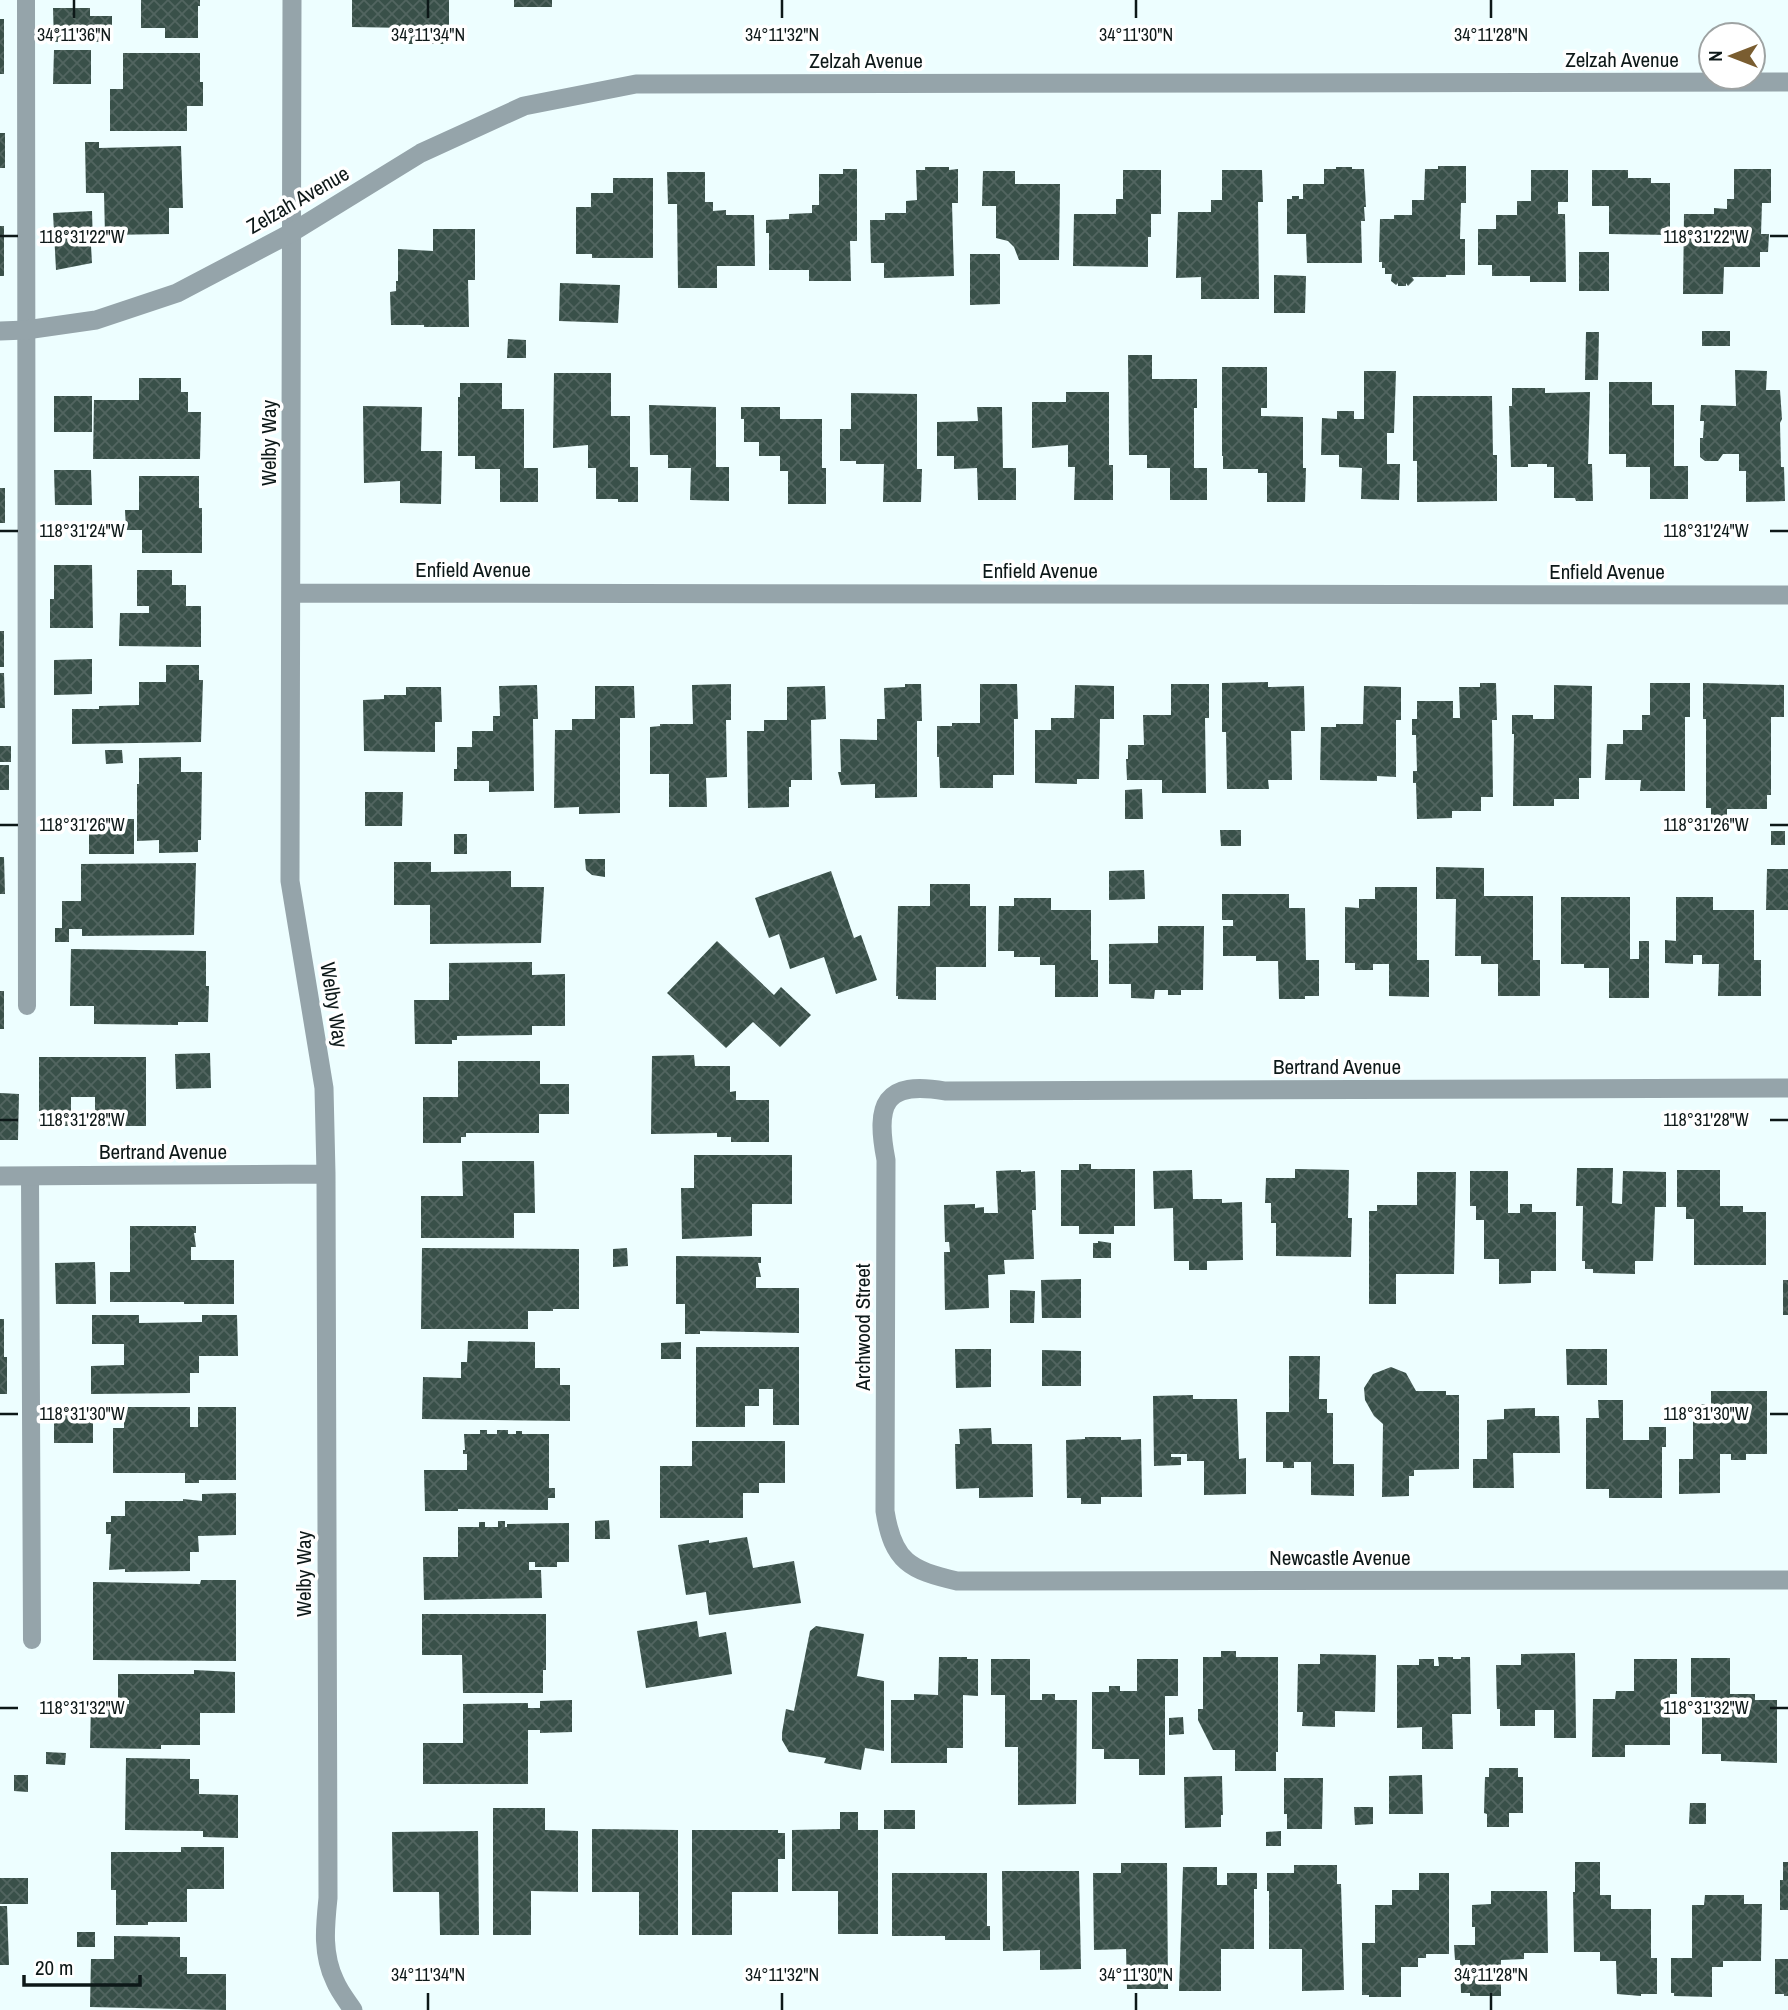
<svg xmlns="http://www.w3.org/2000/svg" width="1788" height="2010" viewBox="0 0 1788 2010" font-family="'Archivo Narrow',sans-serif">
	<defs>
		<pattern id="building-cross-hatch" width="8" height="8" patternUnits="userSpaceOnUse" patternTransform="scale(1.75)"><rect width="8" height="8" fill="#395049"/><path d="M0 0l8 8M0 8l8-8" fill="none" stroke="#526560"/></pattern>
	</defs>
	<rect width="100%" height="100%" fill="#edfeff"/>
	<path fill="url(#building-cross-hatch)" d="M141 0H200V6H198V38H165V28H141Z
		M352 0H449V44H408L409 28 352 27Z
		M514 0H552V7H514Z
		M53 8H90V16H112V42H54Z
		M0 19H4V74H0Z
		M54 50H91V84H53Z
		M123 53H200V82H203V106H187V131H110V89H123Z
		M0 133H5V168H0Z
		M85 142H99V148L181 146 183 208H169V234L105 235 104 193H86Z
		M1438 166H1466V203H1461L1460 239H1465V275H1446V277H1412L1414 280 1408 286 1406 283V286H1398V283L1396 285 1391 281 1392 274H1385V268H1382V262H1379L1380 219H1394V215H1412V200H1424L1425 169H1438Z
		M925 167H949V170L958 169V203H952L954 276 884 278V263H871L870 220H885V213H906V201L917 200 916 170H925Z
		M1336 167H1352V169H1364L1366 207H1364L1365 221H1361L1362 263H1307L1306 234H1287V199H1292V196H1299V199H1303V184H1324V169H1336Z
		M843 169H857V241H850L851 281H809V270H769V233H766V220L789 219V214L812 213V205H819V174H843Z
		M1734 169H1771V203H1762L1761 234H1769L1768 252H1760V267H1724L1723 294H1683L1684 214H1714V208L1727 209V199H1734Z
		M1123 170H1161V214H1151V237H1148V267L1073 266 1074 214H1116V199H1123Z
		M1222 170H1262L1263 202H1258L1259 299H1201V277L1176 278 1178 212H1211V200H1222Z
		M1531 170H1568V202H1558V214H1565L1566 282H1530V276H1492V265H1478V229H1496V215H1517V201H1531Z
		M1592 170H1628V178H1651V183H1670V235L1609 234V206H1592Z
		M983 171H1015V184H1060L1059 260H1019L1014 247 1008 241 996 238V206H982Z
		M667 172H705V202H713V211L726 210V215H754L755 266H717V288H678L677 204H668Z
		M613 178H653V258H592V254H576V207H591V193H613Z
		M92 211 93 246H91L92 263 56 270 53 213Z
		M0 226H4V276H0Z
		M433 229H475V280H468L469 327H424V325H391L390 292 396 291V281H398V249L433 251Z
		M1579 252H1609V291H1579Z
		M970 254H1000V304L970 305Z
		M1274 275 1306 276 1305 313H1274Z
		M560 283 620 285 618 323 559 321Z
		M1702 331H1730V346H1702Z
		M1586 332H1599L1598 380H1585Z
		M508 339 526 340V358H507Z
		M1128 355H1152V379H1197V408H1194V468H1207V500H1170V468H1147V455H1129Z
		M1222 367H1267V408H1261V416L1303 417V468H1306L1305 502H1267V473H1258V469H1223V456H1222Z
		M1735 370 1767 371 1766 390H1780L1782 419 1780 423 1781 467H1784L1785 501 1746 502V471H1739V454H1723L1718 461H1705L1700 457V438H1703L1704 421H1700L1701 405 1736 406Z
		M1364 371H1396L1394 433H1387V464H1400L1399 500 1361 499 1362 468 1339 467V455H1321L1322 418 1337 419V411H1354V419H1364Z
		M554 373H611V416H630V467H638V502H618V499H596V468H588V445L553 448Z
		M139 378H181V392H188V412H201L200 459H93L94 400H139Z
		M1609 382H1652V405H1674V466H1688V499H1650V467H1626V454H1609Z
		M460 383H502V409H524V468H538V502H500V469H475V456H458V397H460Z
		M1512 388H1545V393L1590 392 1588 464H1592L1593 501H1576L1575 498H1554V467H1547V464H1528V467H1511L1509 406H1512Z
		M1066 392H1109V465H1113V500H1074L1075 467H1068V445L1032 448V402H1066Z
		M851 393 917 394V469H922L921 502H883L884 464H856V461H840V429H851Z
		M54 396H92V432H54Z
		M1413 396H1492L1493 455H1497V501L1417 502V461H1413Z
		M649 405 716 407V467H729V501L690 500 691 468H668V455H650Z
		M363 406 422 407 421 451H442L441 504 400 503V481L364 483Z
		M741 407H780V419H822V468H826V504H788V471H780V456H759V442H744V419H741Z
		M977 407H1002L1003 468H1016V500H978L977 468 954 469V456H937V422L978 421Z
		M54 470H91L92 505H55Z
		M139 476H199V508H202V553H142V530H126L125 510H139Z
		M0 488H5V523H0Z
		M54 565H92L93 628H50V599H54Z
		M137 570H172V585H186V606H201V647L119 646 120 613H149V606H137Z
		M0 631H4V667H0Z
		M92 659V694L54 695V660Z
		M166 665H199V680H203L201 742 72 744V709H99V706L139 705V682H166Z
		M0 673H4L5 708H0Z
		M1268 682V687L1304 686 1305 731H1291L1292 780H1268L1269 789H1227L1226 732H1222V683Z
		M1480 683H1496L1497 720H1492L1493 797H1481V811H1452V818L1417 819 1416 783H1413V771H1417L1416 735H1412V719H1417V701H1453V718H1460L1459 687H1480Z
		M1650 683H1690V717H1685V791H1640L1641 780H1605L1607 744H1623V730H1642V715H1650Z
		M1703 683 1784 685V717H1771V795H1767V809H1727V831L1711 832V808H1706V719H1703Z
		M731 684V720H726L727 777 706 778 707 807H669V774H650V727L660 726V724H693L692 685Z
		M905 684H921L922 721H917V797L875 798V784L841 785 838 772H841L840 739 877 740V719H885L884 688 905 687Z
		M980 684H1017L1018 719H1014V775H993V788H940L939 757H937V726H952V723H980Z
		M1171 684H1209V718H1205L1206 793H1162V780H1127L1126 759H1128V745H1144L1143 715H1171Z
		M537 685 538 719H533L534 791 489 792V781H454V769H457V747H472V731H493V716H500L499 686Z
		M1075 685 1114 686V719H1100L1099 779H1077V784L1035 783V730H1051V718H1074Z
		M1554 685 1592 686 1591 778H1579V799H1554V806H1513L1514 734H1512V715H1533V719H1554Z
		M595 686H634L635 718H620V813L579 814V807L554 808 555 730H572V719H595Z
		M825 686 826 719 811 720 812 780H791V787H789V807L748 808 747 731H764V720H787V687Z
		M1364 686 1401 687V720H1396V777L1377 776V781L1320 780 1321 727H1336V724H1363Z
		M406 687H441L442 722H435V752L364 751 363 700 384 699V695H406Z
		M0 746H11V762H0Z
		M105 750H122L123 763 106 764Z
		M181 757V772H202L201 840H198V852L159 853V840L137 841V784H139V758Z
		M0 765H9V790H0Z
		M1142 789 1143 819H1125V790Z
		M365 792H403L402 826H365Z
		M89 819H134V854H89Z
		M1220 830H1241V846H1221Z
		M1771 831H1785V845H1771Z
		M454 834H467V854H454Z
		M0 857H4L5 894H0Z
		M585 859H605V877L592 875 586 870Z
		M394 862H431V872L511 871V887H544L541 943 430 944V905H394Z
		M196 863 194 935 82 936V929H69V942H55V928H62V901H81V864Z
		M1436 867 1484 868V896H1533V960H1540V996H1498V964H1481V956H1455L1456 899H1436Z
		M1767 869H1788V910H1766Z
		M1144 870 1145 899 1109 900V871Z
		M831 871 854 938 861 935 877 980 836 994 824 957 790 969 779 934 769 938 755 898Z
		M930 884H970V906H986V967H936V1000L898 999V996H896L898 906H930Z
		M1375 887H1417V960H1429V997L1389 996V964H1373V970H1355V963H1345V907L1359 908V899H1375Z
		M1222 894H1289V908H1305L1306 960H1319V996H1305V999H1279L1278 961H1256V956H1223V926H1233V920H1222Z
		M1561 897H1630V959H1639V941H1649V998H1609V968H1584V964H1561Z
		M1676 897H1713V910H1754V960H1761V996H1718L1719 964H1702V955H1693V964L1665 963V940L1676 941Z
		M1014 898H1051V910H1091V960H1098V997H1055V965H1040V957H1014V951H998L999 906H1014Z
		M1158 926H1204L1203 990H1181V995H1168V990H1155L1154 999 1131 998V984H1109V944L1158 943Z
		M717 941 774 995 781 987 811 1015 780 1047 753 1022 726 1048 667 993Z
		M71 949 206 951V986H209L208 1022H178V1025L94 1024V1006H70Z
		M532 962V975L565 974V1026H532V1035L457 1036V1040H452V1044H415L414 1000H449V963Z
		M0 991H4V1029H0Z
		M210 1053 211 1088 176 1089 175 1054Z
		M694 1055 695 1066H730V1092L736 1091V1100H769V1142H731V1137H717V1133L651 1134 652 1056Z
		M39 1057H146V1126H95V1097H71V1126H39Z
		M458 1061H540V1084H569V1114H539V1133H466V1137H461V1143H423V1097H458Z
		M0 1093 19 1094 18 1140H0Z
		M694 1155H792V1204H752V1236L682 1239 681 1188H694Z
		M462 1161H534L535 1213H514V1238H421V1196H463Z
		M1079 1164H1091V1169H1135V1226H1114V1234H1079V1226H1061V1170H1079Z
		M1577 1168H1613L1612 1203 1622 1204 1623 1171 1666 1172V1207H1655L1653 1261H1635V1274L1593 1273V1269H1585V1261H1582L1583 1206H1576Z
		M1295 1169 1349 1170 1348 1218H1352L1351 1257 1276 1256V1223H1271V1203H1265L1266 1178H1295Z
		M1021 1170V1172L1035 1171 1036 1210H1032L1034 1259 1004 1260 1005 1274 988 1275 989 1308 945 1310 944 1252H950L949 1242H945L944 1205 975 1204V1208L984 1207V1213H998L996 1171Z
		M1192 1170 1193 1199H1222V1203L1242 1202 1243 1260 1207 1261V1270H1189V1261H1174L1173 1208 1154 1209 1153 1171Z
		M1677 1170H1720V1206H1743V1212H1766V1265H1694V1219H1686V1207H1677Z
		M1470 1171H1508V1213H1520V1204H1532V1212H1556V1271H1531V1283L1499 1284V1259H1484V1220H1476V1206H1470Z
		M1417 1172H1456L1454 1274H1396V1304H1369V1211H1377V1205H1417Z
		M130 1226H196V1233H194L196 1247H191V1260H234V1304H184V1302H110V1272H130Z
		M1098 1241 1111 1243V1258H1093V1243H1098Z
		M422 1248 579 1249V1309H553V1311H528V1329H421Z
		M627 1248 628 1266 613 1267V1249Z
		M676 1256 761 1257V1263H758L761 1277H756V1288H799V1333L700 1331V1334H685V1304H676Z
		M95 1262 96 1304H56L55 1263Z
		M1081 1279V1318H1042L1041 1280Z
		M1783 1280H1788V1315H1783Z
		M1010 1290 1035 1291 1034 1323H1010Z
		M92 1315H139V1323L202 1322V1315H237L238 1356H199V1373H190V1393L91 1394V1366L124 1365V1344H92Z
		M0 1319H4V1357H7V1394H0Z
		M468 1341 535 1342V1368H560V1385H570V1421L422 1419 423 1377 461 1378V1362H467Z
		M681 1342V1359H661V1343Z
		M696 1347H799V1425H773V1389H759V1406H745V1427H696Z
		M955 1349H991V1387L956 1388Z
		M1566 1349H1607V1385H1567Z
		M1042 1350 1081 1351V1386H1042Z
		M1289 1356H1320L1319 1399H1327V1413H1333V1464H1354V1496L1311 1495V1462H1294V1468H1283V1462H1266V1412H1289Z
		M1391 1367 1406 1373 1416 1391H1446V1395H1459V1469L1414 1470V1476H1409V1496L1382 1497 1383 1424 1374 1416 1365 1400 1364 1388 1373 1374Z
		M1711 1391H1767V1454H1746V1460H1731V1454H1720V1493L1679 1494V1459H1693V1405L1711 1404Z
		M1193 1395V1399H1237L1239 1459 1246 1458V1494L1204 1495V1461H1187V1454H1171V1457H1181V1465L1154 1466 1153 1396Z
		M1598 1400H1623V1440H1649V1427H1666V1447H1662V1498H1609V1489H1586V1418H1599Z
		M54 1407H93V1443H54Z
		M124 1407H190V1427H198V1407H236V1480H199V1483H185V1473H113V1428H124Z
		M1535 1408V1416H1559L1560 1453H1513L1514 1488H1473V1459H1487V1420L1504 1419V1409Z
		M991 1428 992 1444H1032L1033 1497 979 1498V1488L956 1489 955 1444H960L959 1429Z
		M480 1430H487V1434H497V1430H508V1434H516V1431H522V1434H549V1488H555V1498H548V1510L458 1509V1511H425L424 1470H467V1454H463V1450H465L464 1434H480Z
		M1085 1437H1121V1440L1141 1439 1142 1497H1101V1504H1081V1498H1067L1066 1440 1085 1439Z
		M692 1441H785V1483H759V1493H743V1518H660V1466H692Z
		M236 1493V1535L198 1536 199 1552H190V1571L125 1572V1569L109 1570 111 1534H106V1522H111V1516H125V1501H183V1499L202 1501V1494Z
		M609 1520 610 1539H595V1521Z
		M498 1521H505V1527H507V1524L569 1523V1562H557V1567H535V1562H529V1570H541L542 1598 424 1600 423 1557H458V1527H479V1522H485V1527H498Z
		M747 1537 753 1568 794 1561 801 1603 709 1615 706 1592 686 1595 678 1545 709 1540V1543Z
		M201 1580H236V1661L93 1660V1582L200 1584Z
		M422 1614H546V1670H543V1693H463L462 1655H422Z
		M697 1621 699 1637 726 1632 732 1674 646 1688 637 1631Z
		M816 1626 864 1634 857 1676 884 1681V1751L865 1748 861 1770 824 1763 826 1758 789 1752 782 1740V1733L786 1709 794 1711 810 1631Z
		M1221 1651H1236V1657H1278V1752H1276V1771H1235V1750H1213L1198 1720V1709H1203V1657H1221Z
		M1575 1653 1576 1738H1554V1710H1535V1726H1500V1709H1497L1496 1665H1521V1654Z
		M1320 1654 1376 1655 1375 1712 1335 1711V1727L1302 1726 1303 1712H1297L1298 1664H1320Z
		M939 1657H967V1659H978V1696L963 1695V1748H947V1763H891V1700H914V1694L938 1695Z
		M1438 1657H1453V1659H1461V1657H1470L1471 1714H1452L1453 1749H1422V1727L1397 1728V1665H1419V1659H1434V1666H1439Z
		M1691 1658H1730V1694H1755V1700H1777V1763L1721 1761V1754H1702V1713H1705V1697H1691Z
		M991 1659H1030V1700H1042V1694H1055V1700H1077L1076 1804 1018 1805V1747H1005V1695H991Z
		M1137 1659H1178V1696H1165V1775H1139V1759H1104V1749H1092V1692H1109V1686H1120V1691H1137Z
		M1634 1659H1677V1694H1670V1745H1625V1757H1592L1593 1699H1615L1616 1691H1634Z
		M194 1670 235 1672V1713H200V1745H161V1749L90 1748 91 1704H129V1700H118V1674H194Z
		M572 1700V1732L540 1733V1730H528V1784H423V1743H463V1704L528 1703V1708H540V1701Z
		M1183 1717 1184 1734 1169 1735V1718Z
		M46 1752 66 1753 65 1765 46 1764Z
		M126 1758 190 1759V1779H199V1794L238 1795V1838L203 1837V1831L125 1830Z
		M1489 1768H1518V1777H1523V1813H1509V1827H1487V1814L1484 1813 1485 1777H1489Z
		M14 1775H28V1792L14 1791Z
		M1422 1775 1423 1814H1389V1776Z
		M1222 1776 1223 1815H1221V1827L1185 1828 1184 1777Z
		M1284 1778H1323L1322 1829H1287V1814H1284Z
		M1690 1803H1706V1824H1689Z
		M1354 1807H1373V1824L1355 1825Z
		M493 1808H545V1830L578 1831V1892L531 1891V1935H493Z
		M884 1810H915V1829H884Z
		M840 1812H858V1830H878V1934H838V1891H792V1830L840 1829Z
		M592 1829 678 1830V1935H639V1892H592Z
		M692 1830H778V1833H785V1859H778V1892H732V1935H692Z
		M478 1831 479 1935H440L439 1892H393L392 1832Z
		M1281 1831V1846H1266V1832Z
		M181 1847H224V1889H187V1922H148V1925H116V1890H111V1852H181Z
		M1575 1862H1600V1895H1611V1909H1651V1958H1657V1994H1641V1996L1617 1994 1616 1961H1600V1952H1574L1573 1892H1575Z
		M1783 1862H1788V1910H1780V1880H1783Z
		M1121 1863H1167L1168 1989H1127L1126 1949 1094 1950 1093 1873H1121Z
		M1294 1865H1337V1884H1341L1344 1990 1302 1991V1949H1269V1891H1267V1873H1294Z
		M1183 1867H1217V1885H1227V1873H1257V1889H1254V1949H1221V1991H1179Z
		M1002 1871H1079L1081 1969 1040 1970V1950L1003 1951Z
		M892 1873H987V1926H990V1940H945V1936H892Z
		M1419 1873H1449V1954H1426V1958H1418V1967H1401V1997H1369V1995H1362V1943H1375V1905H1392V1890H1419Z
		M0 1878H28V1904H0Z
		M1491 1891H1547L1548 1953H1524V1959L1501 1960V1996H1470V1993H1461L1460 1960H1455L1454 1945H1475V1927H1472V1905L1491 1904Z
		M1705 1895H1744V1904H1762L1761 1961H1723V1967H1712V1997L1674 1996V1993H1671V1958H1692V1905H1704Z
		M0 1906H7L9 1965H0Z
		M77 1932H95V1947H77Z
		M114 1936 180 1937V1957H187V1974H226V2010L90 2007 91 1959H114Z
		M1775 1959H1788V1996H1784V1994H1775Z"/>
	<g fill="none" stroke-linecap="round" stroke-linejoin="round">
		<path stroke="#95a4aa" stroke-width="18" d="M26 0 27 1006
			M30 1176 32 1640"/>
		<path stroke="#95a4aa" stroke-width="19" d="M292 0 290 881 324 1088 326 1174 328 1898C325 1927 322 1954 335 1981 339 1991 347 2001 353 2010
			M291 593 1788 595
			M1788 1088 945 1091C884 1080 875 1104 886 1160L885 1511C893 1562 910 1570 957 1581L1788 1580
			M0 1176 326 1174"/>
		<path stroke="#95a4aa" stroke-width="19" d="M0 331 26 330 96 320 177 293 291 233 421 153 524 106 636 84 1788 82"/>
	</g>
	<path fill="none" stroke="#0d1818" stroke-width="2.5" d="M74 0V18M428 0V18M782 0V18M1136 0V18M1491 0V18M0 236H18M1770 236H1788M0 531H18M1770 531H1788M0 825H18M1770 825H1788M0 1120H18M1770 1120H1788M0 1414H18M1770 1414H1788M0 1708H18M1770 1708H1788M428 1993V2010M782 1993V2010M1136 1993V2010M1491 1993V2010"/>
	<g text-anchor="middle" stroke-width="7" stroke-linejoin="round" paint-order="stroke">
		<g font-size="21" fill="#0d1818" stroke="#fff">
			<text x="1622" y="67">Zelzah Avenue</text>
			<text x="866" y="68">Zelzah Avenue</text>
			<text transform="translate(298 200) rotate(-30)" y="7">Zelzah Avenue</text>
			<text transform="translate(269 443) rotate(-90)" y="7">Welby Way</text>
			<text x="473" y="577">Enfield Avenue</text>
			<text x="1040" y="578">Enfield Avenue</text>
			<text x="1607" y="579">Enfield Avenue</text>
			<text transform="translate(334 1005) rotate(81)" y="7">Welby Way</text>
			<text x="1337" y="1074">Bertrand Avenue</text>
			<text x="163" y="1159">Bertrand Avenue</text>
			<text transform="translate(863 1327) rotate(-90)" y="7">Archwood Street</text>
			<text x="1340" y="1565">Newcastle Avenue</text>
			<text transform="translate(304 1574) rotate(-90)" y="7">Welby Way</text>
		</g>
	</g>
	<g font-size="18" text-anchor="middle" fill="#0d1818" stroke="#fff" stroke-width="7" stroke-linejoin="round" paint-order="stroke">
		<text x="74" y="41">34°11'36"N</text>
		<text x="428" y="41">34°11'34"N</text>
		<text x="782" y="41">34°11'32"N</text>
		<text x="1136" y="41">34°11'30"N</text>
		<text x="1491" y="41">34°11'28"N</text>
		<text x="1706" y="243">118°31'22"W</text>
		<text x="82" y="243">118°31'22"W</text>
		<text x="1706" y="537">118°31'24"W</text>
		<text x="82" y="537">118°31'24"W</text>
		<text x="1706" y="831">118°31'26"W</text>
		<text x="82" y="831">118°31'26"W</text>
		<text x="1706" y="1126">118°31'28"W</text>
		<text x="82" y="1126">118°31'28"W</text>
		<text x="1706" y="1420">118°31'30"W</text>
		<text x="82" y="1420">118°31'30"W</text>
		<text x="1706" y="1714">118°31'32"W</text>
		<text x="82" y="1714">118°31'32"W</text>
		<text x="428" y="1981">34°11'34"N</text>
		<text x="782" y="1981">34°11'32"N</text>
		<text x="1136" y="1981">34°11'30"N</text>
		<text x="1491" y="1981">34°11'28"N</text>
	</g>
	<g transform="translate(1732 56) rotate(270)"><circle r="33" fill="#ffffff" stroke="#9ea3a3" stroke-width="2"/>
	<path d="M0-5L12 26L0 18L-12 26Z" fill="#7a5d30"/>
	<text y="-10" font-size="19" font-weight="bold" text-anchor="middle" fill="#0d1818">N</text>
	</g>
	<path d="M24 1975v10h116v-10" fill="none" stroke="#0d1818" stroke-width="3.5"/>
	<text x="35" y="1975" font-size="21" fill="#0d1818" stroke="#ffffff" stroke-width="5" paint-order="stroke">20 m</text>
</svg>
